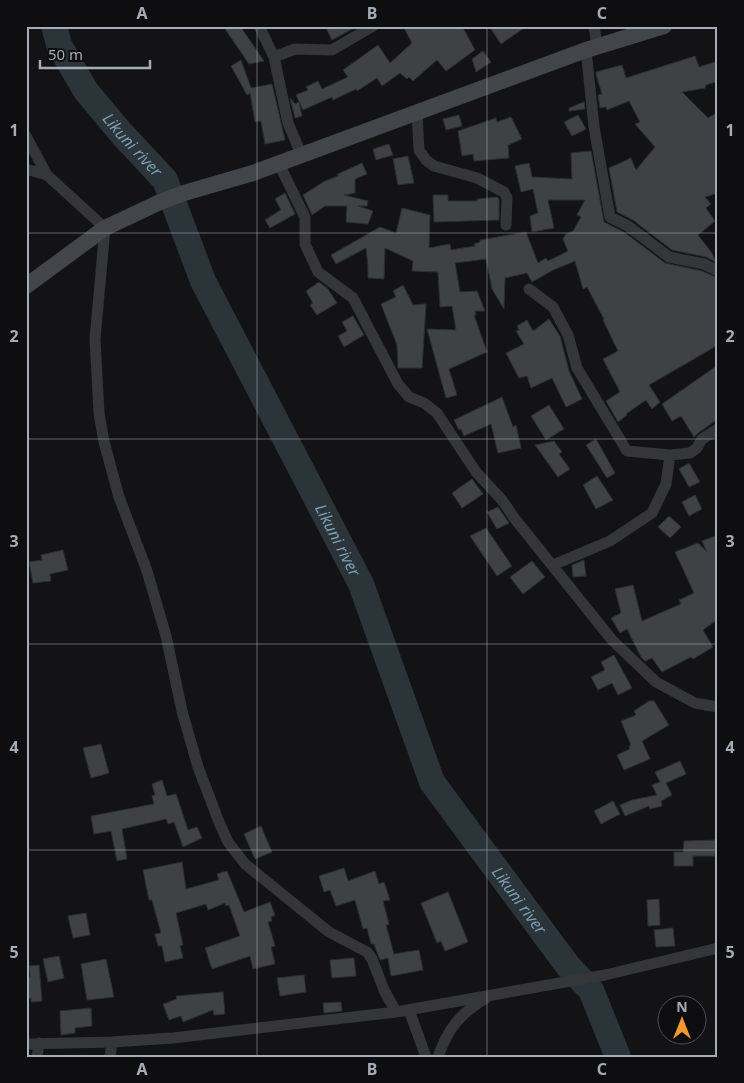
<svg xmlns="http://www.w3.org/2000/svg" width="744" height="1083" viewBox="0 0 744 1083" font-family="'Noto Sans',sans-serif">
	<rect width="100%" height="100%" fill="#131315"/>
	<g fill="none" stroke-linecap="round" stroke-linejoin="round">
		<path stroke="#2a3439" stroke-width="26" id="s1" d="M54 26 59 45 86 91 122 134 165 180 203 281 361 584 432 782 568 966 591 990 618 1057"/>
	</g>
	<path fill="#3f4245" stroke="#2d2e31" d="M223 26H240L264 61 249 64Z
		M325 26H358L332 40Z
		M403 26H462L475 50 446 71 437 60 413 81 409 77 407 79 400 73 382 86 377 78 357 91 356 89 333 100 332 97 303 110 296 95 308 90 306 87 318 81 322 89 348 77 343 70 378 45 390 63 412 43Z
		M489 26H527L501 44Z
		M483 51 491 62 476 72 472 59Z
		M695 56 699 67 718 61V81L706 85 705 88 682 92 708 118 718 112V193L705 197 711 204 706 208 715 221 698 235 712 253 716 262 706 257 672 250 633 220 617 212 609 168 631 158 636 170 655 147 635 124 640 122 629 101 607 110 606 107 600 108 598 95 602 94 596 74V72L622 65 626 78Z
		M241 60 251 88 272 84 285 140 265 144 261 121 255 122 250 93 247 95 231 66Z
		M290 98 295 104 299 102 302 116 295 118Z
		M584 102 585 109 569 111V108Z
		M459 115 462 126 446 130 443 119Z
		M578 115 586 129 572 136 564 122Z
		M511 117 522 139 508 145 509 158 474 161 473 154 462 156 458 131 496 118 497 122Z
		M389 144 393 155 376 160 373 149Z
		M591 151 604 222 624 232 665 263 702 271 718 278V345L649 385 660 402 652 409 646 400 626 414 627 415 618 422 606 401 620 392 603 359 618 351 603 320 604 319 587 287 583 289 575 261 553 270 532 282 527 273 505 278 504 309 492 289 486 259 455 263 460 292 477 291 485 311H475L476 315H474L487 352 449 369 457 395 446 398 427 329 456 330 452 306 440 307 438 272 412 271 413 261 385 248 384 279 368 278V266L366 248 336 264 331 255 380 227 396 233 402 208 430 215 429 248 450 244 451 250 475 246 474 244 480 242V240L526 232 538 263 546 258 548 261 568 251 563 239 566 234 573 231 581 217 577 215 585 200H548L554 228 532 232 530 216 538 213 533 189 521 192 515 166 529 163 532 177 572 179 571 153Z
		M408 156 414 183 398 185 393 159Z
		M362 163 367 174 355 179V193L344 195 368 201 367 206H358L373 211 368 224 346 222 347 206H325L312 215 303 195 325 181 338 176V174Z
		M285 193 295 214 270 228 265 220 281 210 275 199Z
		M433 195H448V201H477V199L498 197 499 200V220L434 222Z
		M319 282 328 289 337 303 317 315 310 305 313 303 306 291Z
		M403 285 413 305 426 304 422 368H398L397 345 381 304 396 297 393 291Z
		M353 316 364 335 344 347 338 336 347 331 342 322Z
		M549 319 560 336 569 371 582 399 566 407 552 378 531 388 527 376 519 378 506 353 524 344 516 331 519 330 517 326 527 320 533 331Z
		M718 365V419L698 433 694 437 681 416 672 421 662 404Z
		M502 397 513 427 516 425 521 448 498 453 491 424 464 436 461 429 459 430 454 420Z
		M549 405 564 429 546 440 531 416Z
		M596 439 615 473 607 478 586 445Z
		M554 441 562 452 559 454 570 469 558 477 535 445Z
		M689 463 700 482 689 487 679 469Z
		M597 476 613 500 596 509 583 485Z
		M472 479 483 494 462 508 452 493Z
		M695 495 702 509 689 516 682 502Z
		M498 507 509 523 497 529 487 512Z
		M669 516 681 527 670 538 658 527Z
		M486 528 512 566 497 576 470 536Z
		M718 535V619L703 630 713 647 693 659 691 657 662 672 652 658 645 661 641 657 627 629 620 633 611 618 621 613 615 589 633 585 642 621 681 604 679 600 694 593 675 552 698 543 707 552 702 541Z
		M63 550 68 570 50 574 51 581 33 583 29 562 42 560 41 555Z
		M584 560 586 576 573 577 572 565Z
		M532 561 545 577 523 594 510 577Z
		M614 655 632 688 618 695 612 683 598 690 591 677 605 670 601 662Z
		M649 701H654L669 725 642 741 650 759 624 770 617 755 630 749 629 746 631 745 621 721 636 715 634 711Z
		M101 744 109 773 91 778 83 748Z
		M680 761 686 774 666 783 672 795 661 801 662 806 650 809 649 806 625 816 620 805 632 800 657 795 652 785 660 782 655 772Z
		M162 780 167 796 176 794 188 830 197 827 202 838 183 847 174 822 168 824 166 819 122 829 127 859 117 861 111 831 94 834 91 816 154 804 152 796 155 795 152 784Z
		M613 801 620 814 601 824 594 811Z
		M261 826 272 852 255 859 244 834Z
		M718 840V856H693V866H674V852H683L684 841Z
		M182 862 186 889 219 880 217 874 227 871 244 912 270 902 275 915 271 917 272 921 268 922 275 946 271 947 275 964 253 969 250 956 212 969 205 948 240 936 229 905 226 906 225 903 208 910 206 904 176 913 183 945 180 946 183 958 165 962 162 946H158L155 934 161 933 152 900H149L143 870Z
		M344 868 348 881 375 871 379 884 384 882 390 900 383 901 389 924 386 925 394 954 419 950 423 970 391 976 388 958 380 960 374 944H371L367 928 363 929 355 900 336 906 330 890 324 892 319 876Z
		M448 892 468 942 445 951 441 941 437 943 421 903Z
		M659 899 660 925 648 926 647 900Z
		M86 913 90 935 73 938 68 916Z
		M673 928 675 946 656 947 654 930Z
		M59 956 64 978 48 982 43 959Z
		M354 958 356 976 332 978 330 960Z
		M106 959 114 997 87 1000 81 964Z
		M39 965 42 1001 31 1002V998L26 999V977H30L29 966Z
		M304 975 306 992 280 996 277 978Z
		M223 992 225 1014 214 1015 213 1010 183 1022 181 1016 169 1020 163 1004 177 999 176 996Z
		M341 1002 342 1011 324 1013 323 1003Z
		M91 1008 92 1026 75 1028V1033L61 1035 60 1011Z"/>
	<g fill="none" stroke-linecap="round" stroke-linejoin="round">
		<path stroke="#34363a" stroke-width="11" d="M259 26 274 57 288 123 302 156
			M594 26 597 46
			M586 50 594 127 610 217 628 226 669 257 704 264 718 271
			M274 57 295 49 332 50 373 26
			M417 113 419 150 426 160 434 166 477 178 504 192 507 198 506 225
			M26 136 47 175 105 228 95 339 99 413 104 442 119 497 147 571 166 636 182 711 198 767 219 822 228 842 245 864 329 932 367 952 372 959 384 990 396 1012
			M279 164 305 217V244L318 272 353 298 398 384 409 397 424 403 437 413 476 472 502 500 515 519 612 640 656 682 695 703 718 707
			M26 169 47 175
			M529 289 553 307 568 335 577 368 627 451 670 455 690 453 697 448 702 439 718 429
			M553 565 610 541 652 513 666 484 670 455
			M409 1010 426 1057
			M26 1044 112 1042 173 1038 396 1012 605 975 718 948
			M37 1057 39 1043
			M110 1057 112 1042
			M438 1057C448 1028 460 1014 486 998"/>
		<path stroke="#42454a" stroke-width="16" d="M26 286 105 228 160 202 184 193 253 173 586 50 664 26"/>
	</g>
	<path fill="none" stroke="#a5acb5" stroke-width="1" stroke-opacity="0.55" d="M257 26V1057M487 26V1057M26 233H718M26 439H718M26 644H718M26 850H718"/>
	<g text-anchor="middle" stroke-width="4" stroke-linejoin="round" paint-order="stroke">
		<g font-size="16" font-style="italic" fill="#7b9eb1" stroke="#0e0e10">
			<text dy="6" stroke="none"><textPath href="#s1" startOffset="144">Likuni river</textPath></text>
			<text dy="6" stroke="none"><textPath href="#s1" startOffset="592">Likuni river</textPath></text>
			<text dy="6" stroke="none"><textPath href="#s1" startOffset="999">Likuni river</textPath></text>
		</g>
	</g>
	<rect width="744" height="1083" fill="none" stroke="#0e0e10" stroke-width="55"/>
	<g transform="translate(682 1020)"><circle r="24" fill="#0e0e10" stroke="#4a4d52"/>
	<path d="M0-4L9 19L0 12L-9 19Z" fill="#f2982f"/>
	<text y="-8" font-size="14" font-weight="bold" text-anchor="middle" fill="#a5acb5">N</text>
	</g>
	<path d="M40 60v8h110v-8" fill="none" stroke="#a5acb5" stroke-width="2.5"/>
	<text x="48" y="60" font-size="15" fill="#a5acb5" stroke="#0e0e10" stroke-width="4" paint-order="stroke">50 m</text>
	<rect x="28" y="28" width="688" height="1028" fill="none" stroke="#a5acb5" stroke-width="2"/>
	<g font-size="16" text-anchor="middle" font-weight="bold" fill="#a5acb5">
		<text x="142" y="19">A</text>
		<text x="372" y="19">B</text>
		<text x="602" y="19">C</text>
		<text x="14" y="136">1</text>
		<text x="730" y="136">1</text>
		<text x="14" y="342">2</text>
		<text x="730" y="342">2</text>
		<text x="14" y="547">3</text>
		<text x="730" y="547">3</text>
		<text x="14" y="753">4</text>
		<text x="730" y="753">4</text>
		<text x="14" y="958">5</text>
		<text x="730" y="958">5</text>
		<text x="142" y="1075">A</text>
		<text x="372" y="1075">B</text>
		<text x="602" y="1075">C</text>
	</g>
</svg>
